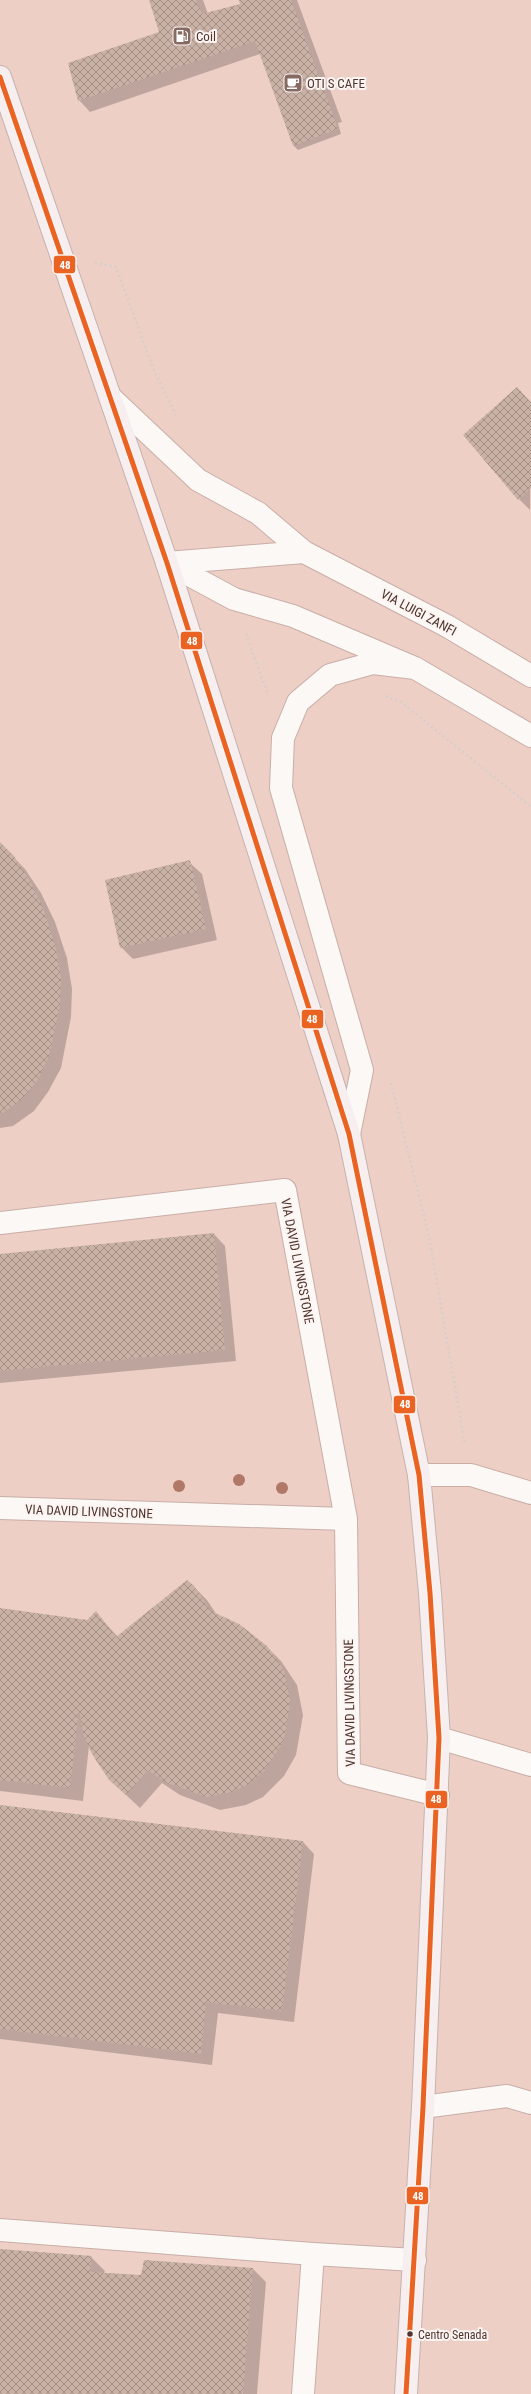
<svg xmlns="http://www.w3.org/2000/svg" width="531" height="2394" viewBox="0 0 531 2394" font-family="'Roboto Condensed',sans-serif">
	<defs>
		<pattern id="building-cross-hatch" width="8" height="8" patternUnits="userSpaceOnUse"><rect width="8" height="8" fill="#c9b1a6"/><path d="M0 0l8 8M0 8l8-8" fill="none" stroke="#a69188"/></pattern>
	</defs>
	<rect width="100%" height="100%" fill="#edcfc6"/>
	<path fill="#0003" d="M150 0H203L208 14 242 4 240 0H297L342 122 338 123 341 134 298 150 294 146 260 54 90 112 79 100 160 32Z
		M517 388 531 402 530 510 519 499Z
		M0 844 25 869 41 893 55 922 67 958 72 989 71 1017 61 1068 48 1092 34 1111 13 1126 0 1128Z
		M190 863 202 874 217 940 133 959 121 947Z
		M214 1234 225 1246 236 1361 0 1383V1255Z
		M193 1586 207 1600 217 1615 267 1647 281 1661 297 1685 303 1715 296 1755 284 1776 263 1797 246 1805 220 1810 180 1795 162 1783 140 1808 109 1779 89 1746 83 1801 0 1791V1609L87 1621 96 1613 118 1637Z
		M0 1806 303 1842 314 1854 294 2022 218 2013 212 2065 0 2039Z
		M0 2250 91 2257 105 2271 104 2273 142 2276 253 2269 266 2282 257 2394H0Z"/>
	<path fill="url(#building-cross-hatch)" d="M149 0H196L202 14 240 4 239 0H291L338 129 293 146 255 41 78 101 68 63 159 32Z
		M517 387 531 403V488L518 500 463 435Z
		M0 842 14 856 30 881 44 910 55 946 61 977 60 1005 49 1056 37 1081 22 1099 0 1115Z
		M190 860 206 929 120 948 105 880Z
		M214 1233 225 1350 0 1371V1254Z
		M187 1580 194 1586 211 1611 239 1624 267 1646 284 1670 290 1701 286 1730 283 1742 264 1771 249 1784 232 1792 206 1797 165 1782 148 1770 126 1795 109 1780 92 1754 83 1734 79 1709 70 1788 0 1780V1608L87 1620 96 1611 116 1637Z
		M0 1805 303 1841 282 2011 206 2002 201 2054 0 2029Z
		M0 2249 92 2256 90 2272 141 2275 144 2260 253 2268 243 2394H0Z"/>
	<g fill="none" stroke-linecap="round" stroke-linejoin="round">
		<g stroke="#c8aea7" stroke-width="24">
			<path id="minor" d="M110 397 198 480 258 513 304 552 447 626 531 676
				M167 563 234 599 293 616 415 668 531 736
				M167 563 304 552
				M349 1134 362 1070 281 788 283 738 298 702 330 675 373 663 415 668
				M0 1223 285 1190 346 1519 349 1773 438 1795
				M419 1475H471L531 1493
				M0 1508 346 1519
				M439 1738 531 1765
				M423 2107 507 2096 531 2103
				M0 2230 313 2254
				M303 2394 313 2254 415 2260"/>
		</g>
		<g stroke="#c5b3ae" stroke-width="24">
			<path id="major" d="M0 77 167 563 349 1134 419 1475 430 1593 439 1738 423 2107 406 2394"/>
		</g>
		<path stroke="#d7cecb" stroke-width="2.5" stroke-dasharray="2 3" stroke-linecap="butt" d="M95 263 116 267 155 373 176 415
			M246 634 268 695
			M386 696 401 702 531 807
			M391 1083 429 1236 465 1445"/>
		<use href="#minor" stroke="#fcf8f6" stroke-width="22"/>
		<use href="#major" stroke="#f7eef0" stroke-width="22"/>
		<g stroke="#fbf4f2" stroke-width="8">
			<path id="bus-1" d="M0 77 167 563 349 1134 419 1475 430 1593 439 1738 423 2107 406 2394"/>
		</g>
		<use href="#bus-1" stroke="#ea6323" stroke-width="5"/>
	</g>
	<g fill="#b07867">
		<circle cx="239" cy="1480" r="6"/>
		<circle cx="179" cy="1486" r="6"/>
		<circle cx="282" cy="1488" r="6"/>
	</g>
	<defs>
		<g id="fuel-square" transform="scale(1)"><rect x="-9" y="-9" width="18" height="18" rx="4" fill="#876b63" stroke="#fbf4f2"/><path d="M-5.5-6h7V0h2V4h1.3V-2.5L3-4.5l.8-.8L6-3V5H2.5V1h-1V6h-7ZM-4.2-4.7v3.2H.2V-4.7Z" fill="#fff"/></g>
		<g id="cafe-square" transform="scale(1)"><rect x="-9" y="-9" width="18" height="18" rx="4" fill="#876b63" stroke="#fbf4f2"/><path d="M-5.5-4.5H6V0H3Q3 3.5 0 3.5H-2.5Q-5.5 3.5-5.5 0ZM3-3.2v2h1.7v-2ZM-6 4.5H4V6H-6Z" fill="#fff"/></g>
	</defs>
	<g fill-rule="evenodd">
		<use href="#fuel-square" x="182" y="36"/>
		<use href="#cafe-square" x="293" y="83"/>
	</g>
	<circle fill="#50352e" stroke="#fbf4f2" stroke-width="1.5" cx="410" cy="2334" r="3.5"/>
	<g text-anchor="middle" stroke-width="4" stroke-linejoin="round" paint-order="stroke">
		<g font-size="12" fill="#50352e" stroke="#fbf4f2" text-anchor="start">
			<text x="418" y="2339">Centro Senada</text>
		</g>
		<g font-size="13" fill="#50352e" stroke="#fbf4f2" text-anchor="start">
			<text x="196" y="41">Coil</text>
			<text x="307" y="88">OTI S CAFE</text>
		</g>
		<g font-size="13" fill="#50352e" stroke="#fbf4f2">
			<text transform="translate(419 612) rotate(28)" y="5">VIA LUIGI ZANFI</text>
			<text transform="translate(298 1261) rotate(79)" y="5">VIA DAVID LIVINGSTONE</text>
			<text transform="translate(89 1511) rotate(2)" y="5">VIA DAVID LIVINGSTONE</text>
			<text transform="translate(349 1703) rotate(-91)" y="5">VIA DAVID LIVINGSTONE</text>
		</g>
	</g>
	<g stroke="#fbf4f2" stroke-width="1.5">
		<rect x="53" y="255" width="23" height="19" rx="4" fill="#ea6323"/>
		<rect x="180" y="631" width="23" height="19" rx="4" fill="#ea6323"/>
		<rect x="301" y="1009" width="23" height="20" rx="4" fill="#ea6323"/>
		<rect x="393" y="1395" width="23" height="19" rx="4" fill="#ea6323"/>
		<rect x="425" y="1790" width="23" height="19" rx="4" fill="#ea6323"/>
		<rect x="406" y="2186" width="23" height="19" rx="4" fill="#ea6323"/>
	</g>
	<g font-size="11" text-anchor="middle" font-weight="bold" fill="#fff">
		<text x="65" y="269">48</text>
		<text x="192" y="645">48</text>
		<text x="312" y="1023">48</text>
		<text x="405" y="1408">48</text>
		<text x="436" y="1803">48</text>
		<text x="418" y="2200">48</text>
	</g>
</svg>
